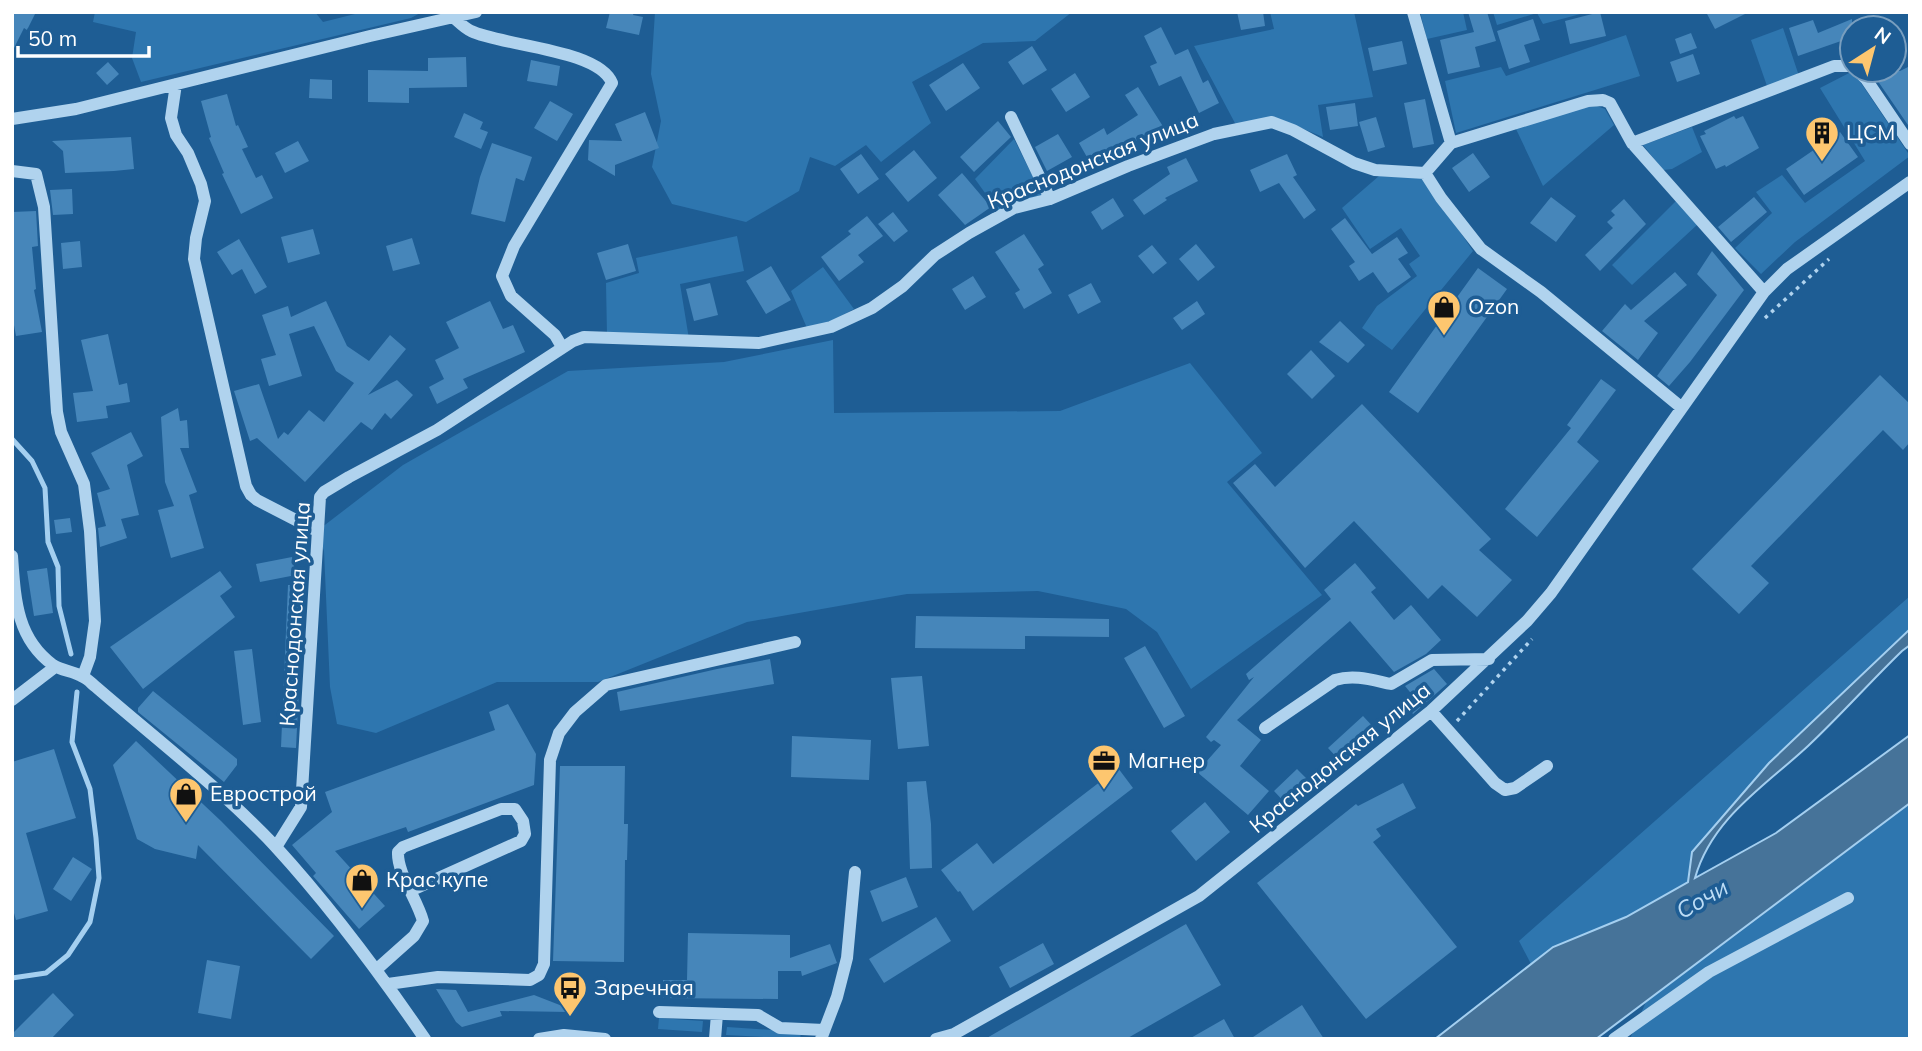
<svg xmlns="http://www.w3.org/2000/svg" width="1922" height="1051" viewBox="0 0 1922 1051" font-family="Mulish,sans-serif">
	<rect width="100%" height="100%" fill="#1e5d94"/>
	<path fill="#2e76af" d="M95 12H315L323 22 363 12H422L411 18 141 82 132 58 136 32 93 22Z
		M655 12H1072L1035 41 983 43 912 82 931 123 881 162 866 145 835 166 810 157 799 191 746 222 672 204 652 167 661 121 651 74Z
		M1270 12H1354L1373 97 1318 105 1323 137 1279 119 1236 125 1194 46 1274 29Z
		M1420 12H1463L1467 30 1427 39Z
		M1493 12H1588L1543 24 1537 13 1497 25Z
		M1783 28 1799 76 1767 86 1751 40Z
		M1626 35 1640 76 1456 133 1445 81 1501 67 1506 76Z
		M1853 71 1910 156 1795 242 1761 274 1735 248 1772 213 1756 192 1782 175 1805 203 1865 161 1820 88Z
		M1597 106 1605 109 1614 125 1543 186 1516 129 1569 109Z
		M1692 127 1702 152 1672 169 1663 170 1643 145Z
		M1014 139 1042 195 1013 203 998 211 975 179Z
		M1379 176 1423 177 1473 251 1392 350 1362 328 1377 306 1417 276 1409 264 1420 256 1401 228 1370 249 1342 208Z
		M1676 201 1698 224 1632 285 1612 265Z
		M737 236 744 271 680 284 689 339 607 335 606 283 639 273 636 258Z
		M823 267 854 309 830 322 807 328 791 291Z
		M833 340 834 413 1060 411 1190 363 1262 453 1227 482 1322 595 1191 689 1157 632 1126 609 1038 591 907 594 747 622 598 682H497L376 733 337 724 330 687 324 551 317 531 403 465 568 371 724 362Z
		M1910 596V629L1769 763 1692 852 1689 882 1626 917 1553 947 1531 964 1519 941Z
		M1910 803V1039H1630L1648 997 1739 933Z
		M659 1018 703 1021 702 1032 658 1029Z
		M727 1027 801 1032 800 1039 726 1035Z"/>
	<path fill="#467399" stroke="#a4cff0" stroke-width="2" d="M1910 629V645L1902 651C1870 682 1840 716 1808 746 1765 786 1712 818 1695 878L1776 833 1910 735V803L1596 1039H1435L1553 947 1626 917 1688 882 1692 852 1769 763Z"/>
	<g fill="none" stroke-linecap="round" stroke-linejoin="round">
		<path stroke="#a4cff0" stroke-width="5" d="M12 439 32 461 45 488 48 542 58 567 59 606 71 654
			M12 978 46 973 68 955 90 922 99 878 96 838 90 789 72 742 77 692"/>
	</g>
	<path fill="#4686ba" d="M12 12H36L27 30 24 28 12 52Z
		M610 12H634L633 15 643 17 639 35 606 28Z
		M1237 12H1263L1265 26 1241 30Z
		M1468 12H1487L1496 41 1475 47 1480 67 1448 74 1440 40 1474 32Z
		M1600 12 1606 36 1570 44 1565 21Z
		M1706 12H1749L1715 29Z
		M1533 19 1540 40 1524 45 1530 62 1509 69 1497 31Z
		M1852 19V57H1848L1841 41 1798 56 1789 28 1813 20 1818 33Z
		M1161 27 1175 55 1188 49 1203 83 1208 80 1219 103 1199 113 1181 76 1159 86 1150 66 1157 63 1144 36Z
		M1691 33 1697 48 1680 54 1675 39Z
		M1402 41 1407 64 1373 71 1368 48Z
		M1032 46 1047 70 1023 85 1008 62Z
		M1693 54 1700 74 1677 82 1670 62Z
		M466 57 467 87 409 88V103L368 102V70L428 71V58Z
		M531 60 560 66 557 86 527 81Z
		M108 62 119 74 107 85 96 73Z
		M963 63 980 88 946 111 929 85Z
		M1910 66V128L1873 74 1879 70 1900 71Z
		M1075 73 1090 97 1066 112 1051 89Z
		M310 79 332 80V99L309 98Z
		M1138 87 1164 128 1141 143 1139 139 1092 166 1079 143 1104 128 1107 135 1138 115 1125 95Z
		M227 94 236 126 238 125 248 147 242 149 256 178 262 175 273 198 241 214 222 174 224 173 209 138 211 137 201 101Z
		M1425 99 1434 144 1413 148 1404 103Z
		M550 101 573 114 557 141 534 128Z
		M1355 103 1358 126 1330 130 1326 107Z
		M645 112 659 148 615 165V176L588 160 589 140 622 141 615 124Z
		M464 113 483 122 480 129 488 132 481 149 454 137Z
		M1734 116 1736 119 1743 116 1759 148 1726 167 1725 165 1716 169 1700 136 1706 134 1704 131Z
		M1376 117 1385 147 1368 152 1359 122Z
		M998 121 1011 137 974 172 960 157Z
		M1840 132 1858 157 1804 195 1786 169Z
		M1058 134 1072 157 1047 171 1035 147Z
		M131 137 134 169 114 171 65 173 63 151 52 141Z
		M298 141 309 161 285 173 275 153Z
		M492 143 532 157 524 181 516 178 505 222 471 214 480 177Z
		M914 150 937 178 908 202 885 174Z
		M1473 153 1490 177 1469 192 1452 168Z
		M861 154 879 179 858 194 840 169Z
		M1287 154 1297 175 1293 177 1316 210 1304 219 1279 183 1260 192 1250 170Z
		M1186 158 1198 181 1165 198 1167 200 1144 215 1133 200 1170 174 1167 167Z
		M962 173 991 207 965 225 938 195Z
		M72 189 73 214 53 215 50 190Z
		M1551 197 1576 216 1556 242 1530 223Z
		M1754 197 1767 212 1731 242 1718 227Z
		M1113 198 1124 216 1102 230 1091 212Z
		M1624 199 1646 224 1600 271 1585 255 1613 228 1607 222 1615 215 1611 211Z
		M36 211 38 246 32 247 36 289 34 290 42 332 16 336 12 314V212Z
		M893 212 908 231 894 242 878 224Z
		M867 216 883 236 858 255 864 262 839 281 821 257 851 234 848 231Z
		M1345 218 1372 254 1397 237 1408 253 1398 259 1411 277 1388 293 1373 272 1359 281 1349 266 1355 262 1331 229Z
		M313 229 320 254 288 263 281 237Z
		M1024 234 1044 265 1038 269 1052 293 1024 309 1015 293 1020 290 995 252Z
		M412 238 420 264 393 271 386 246Z
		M239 239 267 287 255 294 242 269 232 275 217 252Z
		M80 241 82 267 63 269 61 243Z
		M628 244 636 271 606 280 597 253Z
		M1196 244 1215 267 1198 281 1179 259Z
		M1152 245 1167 263 1153 274 1138 256Z
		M1712 251 1744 290 1690 362 1669 386 1657 376 1717 295 1697 274Z
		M771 266 791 300 766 314 746 281Z
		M1478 268 1507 289 1418 413 1389 392Z
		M1675 272 1687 285 1644 321 1658 333 1638 360 1602 331 1625 304 1631 310Z
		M973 276 986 297 965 310 952 289Z
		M710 283 718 315 694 321 686 289Z
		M1091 283 1101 302 1078 314 1068 295Z
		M326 301 347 346 369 361 390 335 406 349 368 395 397 380 413 395 391 419 385 413 372 430 361 422 305 482 257 438 250 441 234 391 259 384 278 439 284 432 288 435 309 410 324 422 354 383 336 371 314 326 289 334 302 376 269 386 261 359 276 355 262 315 288 306 291 317Z
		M490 301 503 329 513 325 525 352 463 379 468 388 437 404 429 387 444 379 435 360 459 348 446 322Z
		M1197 301 1205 314 1182 330 1173 318Z
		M1340 321 1365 345 1348 363 1319 342Z
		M108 334 119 385 127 383 130 402 106 406 108 418 77 422 73 393 93 391 81 340Z
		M1311 350 1335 376 1312 399 1287 374Z
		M1880 375 1910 404V442L1903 450 1883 430 1751 566 1769 583 1739 614 1692 569Z
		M1601 379 1616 390 1577 442 1599 461 1537 537 1505 509 1571 428 1567 425Z
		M1362 404 1491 539 1479 550 1512 580 1477 617 1442 585 1428 599 1354 521 1305 568 1233 483 1255 464 1275 487Z
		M178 408 180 421 187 420 189 448H180L197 492 189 495 204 548 171 558 158 510 174 506 165 482 161 417Z
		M131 432 143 456 127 465 139 515 121 519 127 538 100 547 98 528 106 526 97 493 110 489 91 453Z
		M70 518 72 532 56 534 54 520Z
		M292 557 296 575 260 582 256 564Z
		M1355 563 1376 588 1371 592 1394 620 1411 605 1441 640 1426 654 1394 672 1350 621 1237 720 1261 740 1240 766 1269 791 1248 815 1197 772 1221 745 1214 740 1211 742 1206 737 1254 677 1249 680 1246 674 1331 599 1324 590Z
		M47 568 53 613 34 616 27 571Z
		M220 571 232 587 220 596 235 617 143 689 110 647Z
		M288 585H304L296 748 281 747Z
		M916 616 1109 619V637L1025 636V649L915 648Z
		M1145 646 1185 716 1164 728 1124 658Z
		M252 649 261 722 243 725 234 651Z
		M770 659 774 684 620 711 617 692 717 669Z
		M1434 669 1447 684 1413 714 1405 704 1414 697 1405 686Z
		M922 676 929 746 898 749 891 678Z
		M153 691 237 759V765L224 782 138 712V708Z
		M508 704 536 754 534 785 408 832 406 827 335 851 385 906 359 929 313 876 316 873 292 845 332 812 325 792 495 730 489 712Z
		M1363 716 1376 730 1341 762 1328 748Z
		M792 736 871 740 869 780 791 777Z
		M136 741 221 821 334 936 311 959 198 845 196 859 155 849 137 839 113 765Z
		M54 749 76 818 26 833 48 911 16 920 12 906V762Z
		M560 766H625L624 824H628L627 860H625L624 962 553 961Z
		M1118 768 1133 788 973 911 960 891 958 892 941 870 977 843 993 864Z
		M1297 769 1311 783 1288 806 1274 791Z
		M926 781 931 824 932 868 910 869 907 782Z
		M1403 783 1416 808 1376 829 1381 836 1373 842 1457 947 1366 1019 1257 883 1356 804 1358 806Z
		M1205 802 1230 832 1196 861 1171 831Z
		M73 857 92 869 71 901 53 889Z
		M906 877 918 907 882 922 870 891Z
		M936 917 951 941 884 983 869 959Z
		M1186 924 1221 985 1126 1039H985Z
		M688 933 790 935V958L830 944 837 963 802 976 801 971H778V999L663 998V980H687Z
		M1043 943 1054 964 1010 988 999 967Z
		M207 960 240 966 231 1019 198 1013Z
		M436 989 456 990 468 1012 534 995 570 1009 569 1012 500 1011 502 1016 462 1027 456 1022Z
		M53 993 74 1015 51 1039H12V1034Z
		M1302 1005 1324 1039H1250Z
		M1224 1019 1235 1039H1189Z"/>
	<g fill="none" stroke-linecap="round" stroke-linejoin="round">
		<path stroke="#b0d3ee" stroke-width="3.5" stroke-dasharray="3.5 5" stroke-linecap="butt" d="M1765 318 1829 259
			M1457 721 1532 639"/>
		<path stroke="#b0d3ee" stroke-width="12" d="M1413 12 1451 143
			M453 17C458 21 464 28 471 31 502 46 599 49 612 83L514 246 502 276 511 296 555 335 562 347
			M1857 70 1866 79 1910 144
			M176 84 171 118 176 135 188 153 201 184 205 201 196 238 194 259 246 486 251 495 257 500 317 531
			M1011 117 1050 199
			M12 119 76 109 370 36 476 12
			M1632 143 1764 292
			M12 171 36 174 44 207 57 412 61 432 84 484 90 531 95 621 90 657 83 676
			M1425 173 1441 198 1481 249 1541 292 1682 408
			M12 556C15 598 16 638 53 665 62 671 74 671 83 677 88 679 92 684 96 687 156 739 220 788 275 846 330 906 379 972 425 1039
			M12 700 55 667
			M1431 711 1495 783 1505 790 1515 788 1547 766
			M1265 728 1335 680C1354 674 1372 680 1391 684L1432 660 1489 659
			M276 847 301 807 320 497 324 492 349 477 437 430 573 341 584 337 759 343 831 327 872 308 903 286 935 255 969 233 1014 208 1050 199 1128 166 1214 134 1272 122 1293 130 1354 163 1375 170 1425 173 1451 143 1588 101 1603 100 1610 103 1632 143 1834 66H1852
			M377 969 414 936 423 921C417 899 397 873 398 852L403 847 501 809H515L523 821 525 834 521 841 412 890
			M388 984 438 977 530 980 539 975 544 964 550 760 559 733 575 712 606 685 795 642
			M659 1012 758 1015 780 1028 824 1030
			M539 1039 564 1035 605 1039
			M715 1039 717 1014
			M821 1039 837 997 847 958 855 872
			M936 1039 954 1034 1199 896 1431 711 1527 621 1551 593 1764 292 1787 269 1910 182
			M1614 1039 1709 972 1848 898"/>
	</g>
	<defs>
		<g id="building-pin" transform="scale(1.75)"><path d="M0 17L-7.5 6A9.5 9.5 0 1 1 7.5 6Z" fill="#fdc66f" stroke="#1e5d94"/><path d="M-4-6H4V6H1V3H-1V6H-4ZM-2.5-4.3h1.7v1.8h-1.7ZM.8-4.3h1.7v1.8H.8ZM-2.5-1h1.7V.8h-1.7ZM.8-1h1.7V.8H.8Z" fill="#111"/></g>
		<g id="shop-pin" transform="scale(1.75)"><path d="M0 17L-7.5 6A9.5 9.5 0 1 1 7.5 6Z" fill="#fdc66f" stroke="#1e5d94"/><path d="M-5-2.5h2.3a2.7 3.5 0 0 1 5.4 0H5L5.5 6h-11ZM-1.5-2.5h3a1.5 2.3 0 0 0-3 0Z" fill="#111"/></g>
		<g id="office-pin" transform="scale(1.75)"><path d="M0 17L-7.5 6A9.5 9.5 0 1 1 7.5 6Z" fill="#fdc66f" stroke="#1e5d94"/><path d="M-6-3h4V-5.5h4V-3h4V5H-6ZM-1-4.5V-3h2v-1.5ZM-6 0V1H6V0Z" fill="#111"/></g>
		<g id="bus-pin" transform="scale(1.75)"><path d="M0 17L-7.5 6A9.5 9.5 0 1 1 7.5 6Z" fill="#fdc66f" stroke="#1e5d94"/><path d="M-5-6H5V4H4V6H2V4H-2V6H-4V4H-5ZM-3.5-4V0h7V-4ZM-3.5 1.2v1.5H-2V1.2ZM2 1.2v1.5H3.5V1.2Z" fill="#111"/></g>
	</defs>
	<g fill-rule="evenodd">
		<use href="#building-pin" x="1822" y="133"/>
		<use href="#shop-pin" x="1444" y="307"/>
		<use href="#office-pin" x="1104" y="761"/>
		<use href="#shop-pin" x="186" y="794"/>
		<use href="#shop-pin" x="362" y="880"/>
		<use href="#bus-pin" x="570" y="988"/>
	</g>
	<g text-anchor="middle" stroke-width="7" stroke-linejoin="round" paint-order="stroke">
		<g font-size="21" fill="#fff" stroke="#1e5d94" text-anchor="start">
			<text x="1846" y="140">ЦСМ</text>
			<text x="1468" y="314">Ozon</text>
			<text x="1128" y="768">Магнер</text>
			<text x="210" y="801">Еврострой</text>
			<text x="386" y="887">Крас купе</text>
			<text x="594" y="995">Заречная</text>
		</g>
		<g font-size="21" fill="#fff" stroke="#1e5d94">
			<text transform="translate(1093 161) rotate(-22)" y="7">Краснодонская улица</text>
			<text transform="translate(295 614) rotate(-86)" y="7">Краснодонская улица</text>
			<text transform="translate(1340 758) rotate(-39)" y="7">Краснодонская улица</text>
		</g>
		<g font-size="23" font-style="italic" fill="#bcdcf5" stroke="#1e5d94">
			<text transform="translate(1702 899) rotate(-30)" y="8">Сочи</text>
		</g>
	</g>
	<rect width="1922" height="1051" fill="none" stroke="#ffffff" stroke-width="28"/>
	<g transform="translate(1873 49) rotate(36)"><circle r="33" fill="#1e5d94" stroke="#789ebf" stroke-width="2"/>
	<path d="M0-5L12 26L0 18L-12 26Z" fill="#fdc66f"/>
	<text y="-10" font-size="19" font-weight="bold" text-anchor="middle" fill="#ffffff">N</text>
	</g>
	<path d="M18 46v10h131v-10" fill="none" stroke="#ffffff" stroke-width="3.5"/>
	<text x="28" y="46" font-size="21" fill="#ffffff" stroke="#1e5d94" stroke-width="5" paint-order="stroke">50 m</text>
</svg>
